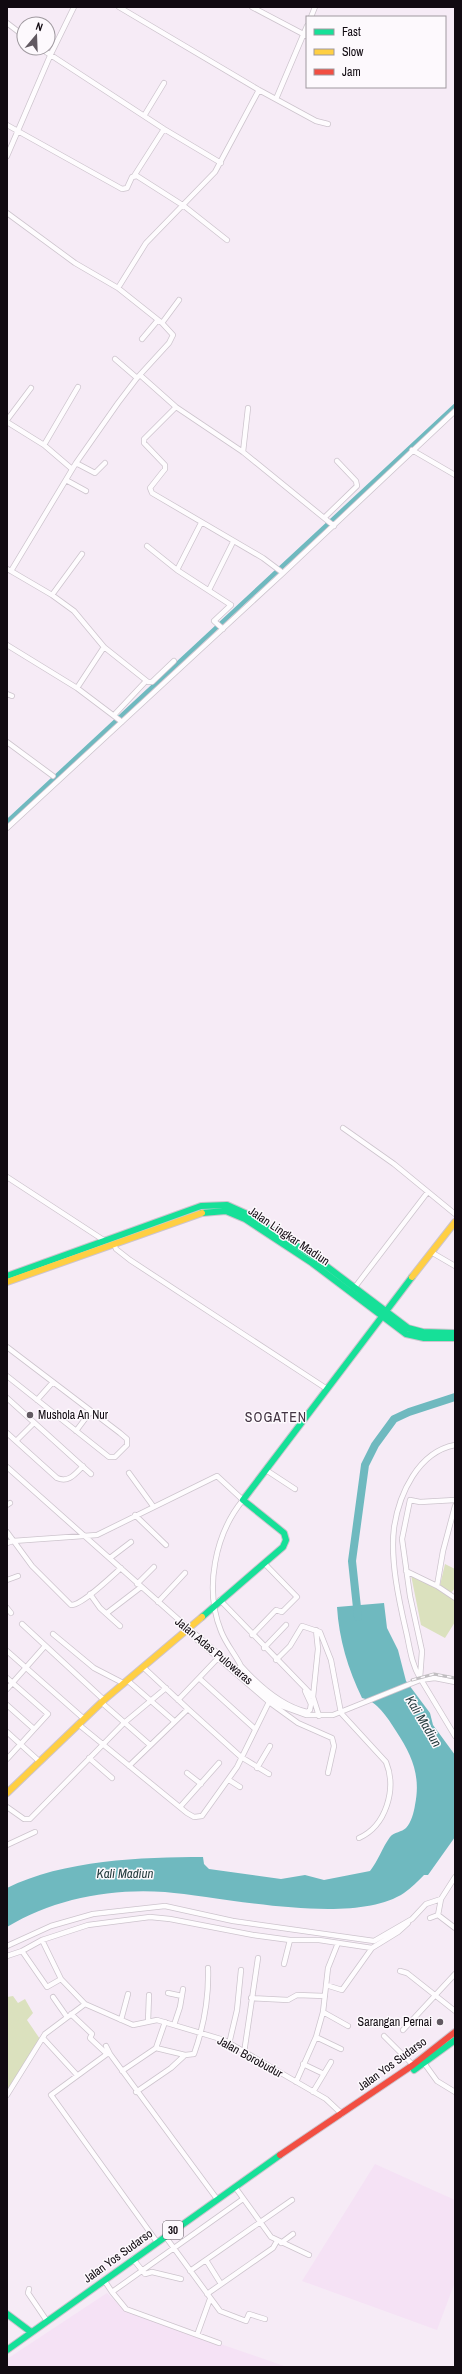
<svg xmlns="http://www.w3.org/2000/svg" width="462" height="2374" viewBox="0 0 462 2374" font-family="'Archivo Narrow',sans-serif">
	<rect width="100%" height="100%" fill="#f6ebf6"/>
	<path fill="#f5e2f5" d="M375 2164 455 2200V2282L437 2330 302 2281Z
		M107 2293 125 2311 287 2367H7V2359Z"/>
	<path fill="#dbe1be" d="M445 1564 455 1569V1588L451 1593 440 1585Z
		M411 1575 430 1583 455 1601V1622L445 1638 421 1625Z
		M13 1996 18 2003 25 1999 33 2013 27 2020 42 2042 7 2092V1997Z"/>
	<path fill="#6fb9bf" d="M384 1603 387 1628 398 1650 406 1681 430 1713 433 1725 455 1755V1837L428 1875H424C418 1881 411 1888 404 1893 353 1927 225 1897 165 1892 110 1888 53 1899 7 1927V1888C63 1860 142 1857 203 1857L204 1864 209 1869 281 1879 305 1875 324 1880 370 1871C378 1861 382 1848 390 1837 394 1832 402 1832 406 1828 411 1823 414 1812 415 1805 421 1776 412 1755 396 1731 388 1718 377 1701 362 1698 348 1669 339 1639 337 1607Z"/>
	<g fill="none" stroke-linecap="round" stroke-linejoin="round">
		<path stroke="#6fb9bf" stroke-width="4.5" d="M7 822 455 406"/>
		<path stroke="#6fb9bf" stroke-width="8" d="M358 1617 352 1561 365 1465 375 1445 394 1419 409 1412 455 1397"/>
		<g stroke="#cdc4cd" stroke-width="6">
			<path id="street" d="M119 7 259 90 316 121 328 124
				M252 7 307 36
				M311 17 315 7
				M7 23 24 36
				M40 48 164 129 221 163
				M276 99 307 26
				M144 116 164 83
				M7 125 122 189 127 188 132 177 137 176 184 206 227 240
				M7 156 50 56 74 7
				M134 176 164 129
				M7 213 75 263 118 288 162 323 173 335 169 343 137 378 118 403 76 463 11 571 7 569
				M118 288 146 243 215 172 259 90
				M162 323 179 300
				M142 339 158 320
				M115 359 137 378
				M140 375 176 407 243 452 334 526
				M176 407 144 439V443L165 465V469L150 488 152 493 263 558 283 573
				M7 420 31 388
				M7 422 44 445 72 469
				M44 445 78 387
				M412 450 455 475
				M243 452 248 408
				M76 463 95 473 105 463
				M66 480 86 491
				M325 517 357 486 356 481 337 461
				M147 546 177 570 231 605 214 621 223 629
				M177 570 201 523
				M11 571 52 595 74 611 104 647 148 682H152L174 661
				M209 590 233 542
				M52 595 82 554
				M7 645 77 688 122 722
				M77 688 104 647
				M7 694 12 696
				M115 714 146 681
				M7 742 53 776
				M7 828 283 573 455 411
				M343 1128 394 1164 455 1214
				M7 1177 105 1241
				M114 1244 116 1249 130 1260 327 1389
				M431 1252 455 1266
				M355 1287 427 1193
				M7 1347 120 1433 127 1439V1445L115 1457H109L7 1376
				M7 1398 91 1474
				M37 1400 53 1382
				M76 1431 91 1411
				M7 1433 57 1478C69 1483 75 1474 83 1466
				M16 1441 34 1423
				M7 1467 188 1628 274 1701 284 1707 306 1715H333L420 1680 435 1678 455 1682
				M266 1470 295 1489
				M129 1473 153 1506
				M455 1500 420 1502 410 1500 402 1539 410 1596 422 1651 420 1678 455 1736
				M7 1505 10 1503
				M135 1515 166 1545
				M7 1532 32 1566 71 1605C81 1606 112 1576 121 1568
				M7 1543 13 1541 97 1535 217 1476 243 1500C215 1534 204 1589 221 1631 226 1644 235 1654 241 1666L237 1670
				M110 1558 131 1542
				M406 1571 437 1586 455 1598
				M7 1580 18 1576
				M137 1584 154 1567
				M437 1586 443 1551 455 1506
				M90 1594 100 1608 120 1626
				M220 1600 309 1692 313 1697 319 1716
				M158 1602 185 1573
				M7 1608 11 1613
				M107 1613 141 1587
				M22 1624 104 1700
				M53 1634 94 1668 123 1683
				M252 1635 276 1610 282 1612 297 1597 264 1563
				M196 1639 269 1702 298 1723 332 1738 334 1746 328 1773
				M264 1648 286 1625
				M7 1651 83 1718
				M276 1660 290 1646 302 1626 320 1632 331 1660 341 1713 386 1762C397 1789 386 1826 359 1838
				M241 1666C259 1686 281 1706 307 1712L310 1710 311 1704 305 1691
				M7 1678 48 1714 7 1759
				M420 1678C411 1663 410 1648 406 1631 399 1601 390 1560 394 1528 399 1494 418 1452 455 1445
				M200 1679 254 1728
				M127 1680 174 1721
				M7 1689 45 1646
				M313 1697 318 1649 316 1630
				M178 1700 219 1657
				M101 1702 150 1745
				M7 1705 34 1729
				M188 1709 241 1757 269 1774
				M78 1724 187 1813 194 1817 202 1816 237 1767 269 1702
				M7 1732 40 1762
				M89 1758 112 1778
				M129 1766 188 1709 143 1667
				M257 1768 270 1746
				M187 1773 201 1784
				M229 1780 240 1787
				M7 1807 24 1819H30L124 1723 166 1688
				M180 1807 219 1763
				M7 1845 35 1832
				M455 1877 441 1899 438 1915 455 1928
				M430 1918 438 1915
				M42 1940 88 1925 150 1917 170 1919 253 1935 290 1940
				M7 1946 51 1926 93 1914 165 1906 233 1921 374 1941 412 1919 426 1904 441 1899
				M7 1956 22 1951
				M284 1964 290 1940H319L372 1948 398 1932 408 1923
				M400 1971 407 1973 455 2011
				M61 1979 47 1987 22 1951 42 1940 61 1979 85 2004
				M326 1985 342 1990 372 1948
				M168 1993 182 1996
				M53 1997 67 2017
				M251 1998 288 2000 297 1995 325 1996
				M323 2012 348 2026
				M71 2014 92 2034 90 2038 107 2054
				M121 2020 128 1994
				M148 2022 149 1995
				M174 2025 180 2007 183 1989
				M403 2030 455 1974
				M384 2036 413 2065
				M316 2037 341 2049
				M43 2038 77 2075
				M229 2044 237 2010 241 1970
				M106 2046 110 2054
				M156 2048 165 2022
				M244 2053 258 1958
				M185 2055 194 2054C204 2026 209 1998 208 1968
				M424 2063 437 2081 455 2092
				M303 2064 324 2074
				M122 2071 156 2048 185 2055 171 2068 136 2092
				M296 2082 316 2037 323 2012 328 1968 338 1943
				M313 2092 331 2062
				M7 2095 45 2034 85 2004 133 2025 157 2020 224 2040 326 2099 342 2114
				M235 2187 271 2237 309 2255
				M165 2236 220 2311 246 2321 249 2314 265 2319
				M157 2242 51 2095 107 2054H110L217 2199
				M281 2243 293 2234
				M133 2259 145 2274 152 2272 181 2279
				M206 2260 221 2284
				M190 2271 292 2200
				M104 2280 112 2292
				M29 2289 28 2293 47 2321
				M207 2294 273 2248 277 2241
				M197 2335 210 2299
				M219 2343 126 2309 112 2292 243 2199"/>
		</g>
		<g stroke="#cdc4cd" stroke-width="8">
			<path id="fast" d="M202 1213 226 1211 245 1219 312 1263 406 1334 424 1338H455
				M7 1276 201 1206 227 1205 247 1214 313 1256 408 1328 423 1332 455 1333
				M202 1617 283 1547 286 1540 284 1533 243 1500 412 1277
				M414 2070 455 2040
				M7 2314 31 2332
				M7 2350 280 2155"/>
		</g>
		<g stroke="#cdc4cd" stroke-width="8">
			<path id="slow" d="M412 1277 455 1222
				M7 1282 202 1213
				M7 1793 104 1700 202 1617"/>
		</g>
		<g stroke="#cdc4cd" stroke-width="8">
			<path id="jam" d="M280 2155 413 2065 455 2032"/>
		</g>
		<use href="#street" stroke="#fefcfe" stroke-width="4.5"/>
		<use href="#fast" stroke="#16e098" stroke-width="6"/>
		<use href="#slow" stroke="#ffcf43" stroke-width="6"/>
		<use href="#jam" stroke="#f24e42" stroke-width="6"/>
		<g stroke="#c1bec1" stroke-width="3">
			<path id="rail" d="M412 1680 434 1674 455 1678"/>
		</g>
		<use href="#rail" stroke="#fdf9fd" stroke-width="1.5" stroke-dasharray="4.5" stroke-linecap="butt"/>
	</g>
	<g fill="#615961" stroke="#fdf9fd" stroke-width="1.5">
		<circle cx="30" cy="1415" r="4"/>
		<circle cx="440" cy="2022" r="4"/>
	</g>
	<g text-anchor="middle" stroke-width="3" stroke-linejoin="round" paint-order="stroke">
		<rect fill="#fdf9fd" stroke="#585258" stroke-width="1" x="163" y="2221" width="20" height="18" rx="3"/>
		<g font-size="11" font-weight="bold" fill="#110a11">
			<text x="173" y="2234">30</text>
		</g>
		<g font-size="12" fill="#110a11" stroke="#fdf9fd">
			<text transform="translate(289 1236) rotate(34)" y="4">Jalan Lingkar Madiun</text>
			<text transform="translate(214 1651) rotate(40)" y="4">Jalan Adas Pulowaras</text>
			<text transform="translate(250 2057) rotate(29)" y="4">Jalan Borobudur</text>
			<text transform="translate(392 2064) rotate(-36)" y="4">Jalan Yos Sudarso</text>
			<text transform="translate(118 2256) rotate(-36)" y="4">Jalan Yos Sudarso</text>
		</g>
		<g font-size="12" fill="#110a11" stroke="#fdf9fd" text-anchor="start">
			<text x="38" y="1419">Mushola An Nur</text>
			<text x="432" y="2026" text-anchor="end">Sarangan Pernai</text>
		</g>
		<g font-size="13" font-style="italic" fill="#233b3d" stroke="#fdf9fd">
			<text transform="translate(424 1721) rotate(59)" y="5">Kali Madiun</text>
			<text x="125" y="1878">Kali Madiun</text>
		</g>
		<g font-size="14" letter-spacing="1" fill="#433443" stroke="#fdf9fd">
			<text x="276" y="1422">SOGATEN</text>
		</g>
	</g>
	<rect width="462" height="2374" fill="none" stroke="#110a11" stroke-width="16"/>
	<rect x="306" y="16" width="140" height="72" fill="#fdf9fd" stroke="#9f999f"/>
	<rect x="314" y="29" width="20" height="6" fill="#16e098" stroke="#9f999f"/>
	<text x="342" y="36" font-size="12" fill="#110a11">Fast</text>
	<rect x="314" y="49" width="20" height="6" fill="#ffcf43" stroke="#9f999f"/>
	<text x="342" y="56" font-size="12" fill="#110a11">Slow</text>
	<rect x="314" y="69" width="20" height="6" fill="#f24e42" stroke="#9f999f"/>
	<text x="342" y="76" font-size="12" fill="#110a11">Jam</text>
	<g transform="translate(36 36) rotate(19)"><circle r="19" fill="#fdf9fd" stroke="#9f999f"/>
	<path d="M0-3L7 15L0 10L-7 15Z" fill="#615961"/>
	<text y="-6" font-size="11" font-weight="bold" text-anchor="middle" fill="#110a11">N</text>
	</g>
</svg>
